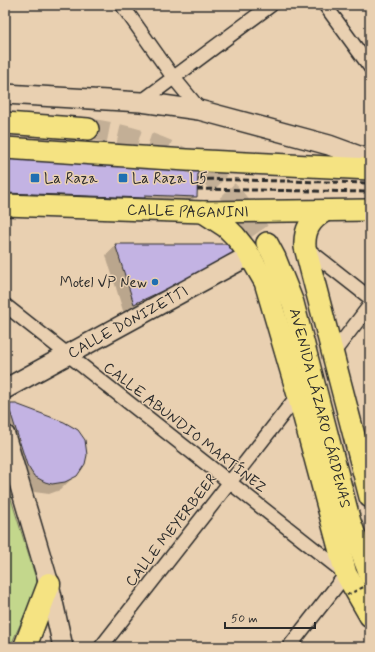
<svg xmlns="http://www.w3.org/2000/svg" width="375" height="652" viewBox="0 0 375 652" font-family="Mynerve,sans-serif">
	<rect width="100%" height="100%" fill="#e9d0b1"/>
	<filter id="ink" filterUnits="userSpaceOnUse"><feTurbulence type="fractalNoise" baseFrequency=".025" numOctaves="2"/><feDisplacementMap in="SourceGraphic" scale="8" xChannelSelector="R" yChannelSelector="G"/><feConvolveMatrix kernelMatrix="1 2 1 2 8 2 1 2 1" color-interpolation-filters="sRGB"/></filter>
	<g filter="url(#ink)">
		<path fill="#c3d78c" stroke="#77815c" d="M5 480 38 585 10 647H5Z"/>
		<path fill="#0003" d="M5 155 196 196 186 206 5 203Z
			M116 245 230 258 124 314 106 255Z
			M11 405H16L71 426 78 431 80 471 60 490 49 494 34 492 24 486 5 438V411Z"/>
		<path fill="#c3b3e3" stroke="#2b2b2b" d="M5 154 198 169 197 197 145 195V198L5 193Z
			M115 244H229L232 246 235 252 231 259 134 304Z
			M10 404H16L64 422 78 430 85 440 87 455 85 464 77 476 65 482 52 484 45 482 34 476 27 465 10 411Z"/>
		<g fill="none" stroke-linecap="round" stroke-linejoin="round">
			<path stroke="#c3af96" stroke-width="21" stroke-dasharray="21 10" stroke-linecap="butt" d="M88 129C142 136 197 156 234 198 246 212 256 228 267 243"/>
			<g stroke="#2b2b2b" stroke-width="16">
				<path id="street" d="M122 5 173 77 201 111
					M325 5 370 67
					M141 102 271 5
					M305 247 370 298
					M5 305 346 574 289 647
					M334 352 370 305
					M101 647 298 395"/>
			</g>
			<g stroke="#2b2b2b" stroke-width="22">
				<g id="secondary">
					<path d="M5 94 141 102 199 110 329 145 370 160"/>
					<path id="s1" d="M5 389 250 255"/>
					<path d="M5 435 49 584 63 647"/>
				</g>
			</g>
			<g stroke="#2b2b2b" stroke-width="24">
				<g id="primary">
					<path d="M5 123 88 129"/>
					<path d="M5 148 186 160 370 169"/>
					<path id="s2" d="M5 205 203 212 370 210"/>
					<path d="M325 211C310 220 304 230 305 247L370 497"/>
					<path d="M203 212 226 227 235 236 247 251 265 282 298 395 346 574 370 616"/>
					<path id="s3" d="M267 243 275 258 293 303 350 522 370 575"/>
				</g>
			</g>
			<g stroke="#2b2b2b" stroke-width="25">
				<path id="highway" d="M25 647 49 584"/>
			</g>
			<use href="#street" stroke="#e9d0b1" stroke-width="13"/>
			<use href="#secondary" stroke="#e9d0b1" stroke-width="19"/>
			<use href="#primary" stroke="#f5e382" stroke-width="21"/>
			<use href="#highway" stroke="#f5e382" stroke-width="22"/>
			<path stroke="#2b2b2b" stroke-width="3" stroke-dasharray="6 3" stroke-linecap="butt" d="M198 179 370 183
				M197 189 370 192"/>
			<path stroke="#2b2b2b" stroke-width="2" stroke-dasharray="4 3" stroke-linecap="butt" d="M347 595 370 584"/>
		</g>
	</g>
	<g fill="#1f6fb2" stroke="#e9d0b1" stroke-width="1.5">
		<rect x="30" y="173" width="10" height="10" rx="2"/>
		<rect x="118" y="173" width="10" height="10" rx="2"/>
		<circle cx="155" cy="282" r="4"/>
	</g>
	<g text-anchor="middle" stroke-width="3" stroke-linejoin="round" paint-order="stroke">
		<g font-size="15" fill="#2b2b2b" stroke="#e9d0b1" text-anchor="start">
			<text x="44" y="183">La Raza</text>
			<text x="132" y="183">La Raza L5</text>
			<text x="147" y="287" text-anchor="end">Motel VP New</text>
		</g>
		<g font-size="15" fill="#2b2b2b" stroke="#e9d0b1">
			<text dy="5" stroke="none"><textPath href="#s2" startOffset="183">CALLE PAGANINI</textPath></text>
			<text dy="5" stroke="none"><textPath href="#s1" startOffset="140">CALLE DONIZETTI</textPath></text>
			<text dy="5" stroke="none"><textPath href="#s3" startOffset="174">AVENIDA LÁZARO CÁRDENAS</textPath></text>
			<text transform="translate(185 427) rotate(38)" y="5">CALLE ABUNDIO MARTÍNEZ</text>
			<text transform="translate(171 530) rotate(-52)" y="5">CALLE MEYERBEER</text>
		</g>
	</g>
	<rect width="375" height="652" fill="none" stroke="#e9d0b1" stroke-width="20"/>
	<rect x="10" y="10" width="355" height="632" fill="none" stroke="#2b2b2b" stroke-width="1.5" filter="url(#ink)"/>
	<path d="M225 622v6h90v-6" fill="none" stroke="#2b2b2b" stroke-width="2"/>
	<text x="231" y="622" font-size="12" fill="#2b2b2b" stroke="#e9d0b1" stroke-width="3" paint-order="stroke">50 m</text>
</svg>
